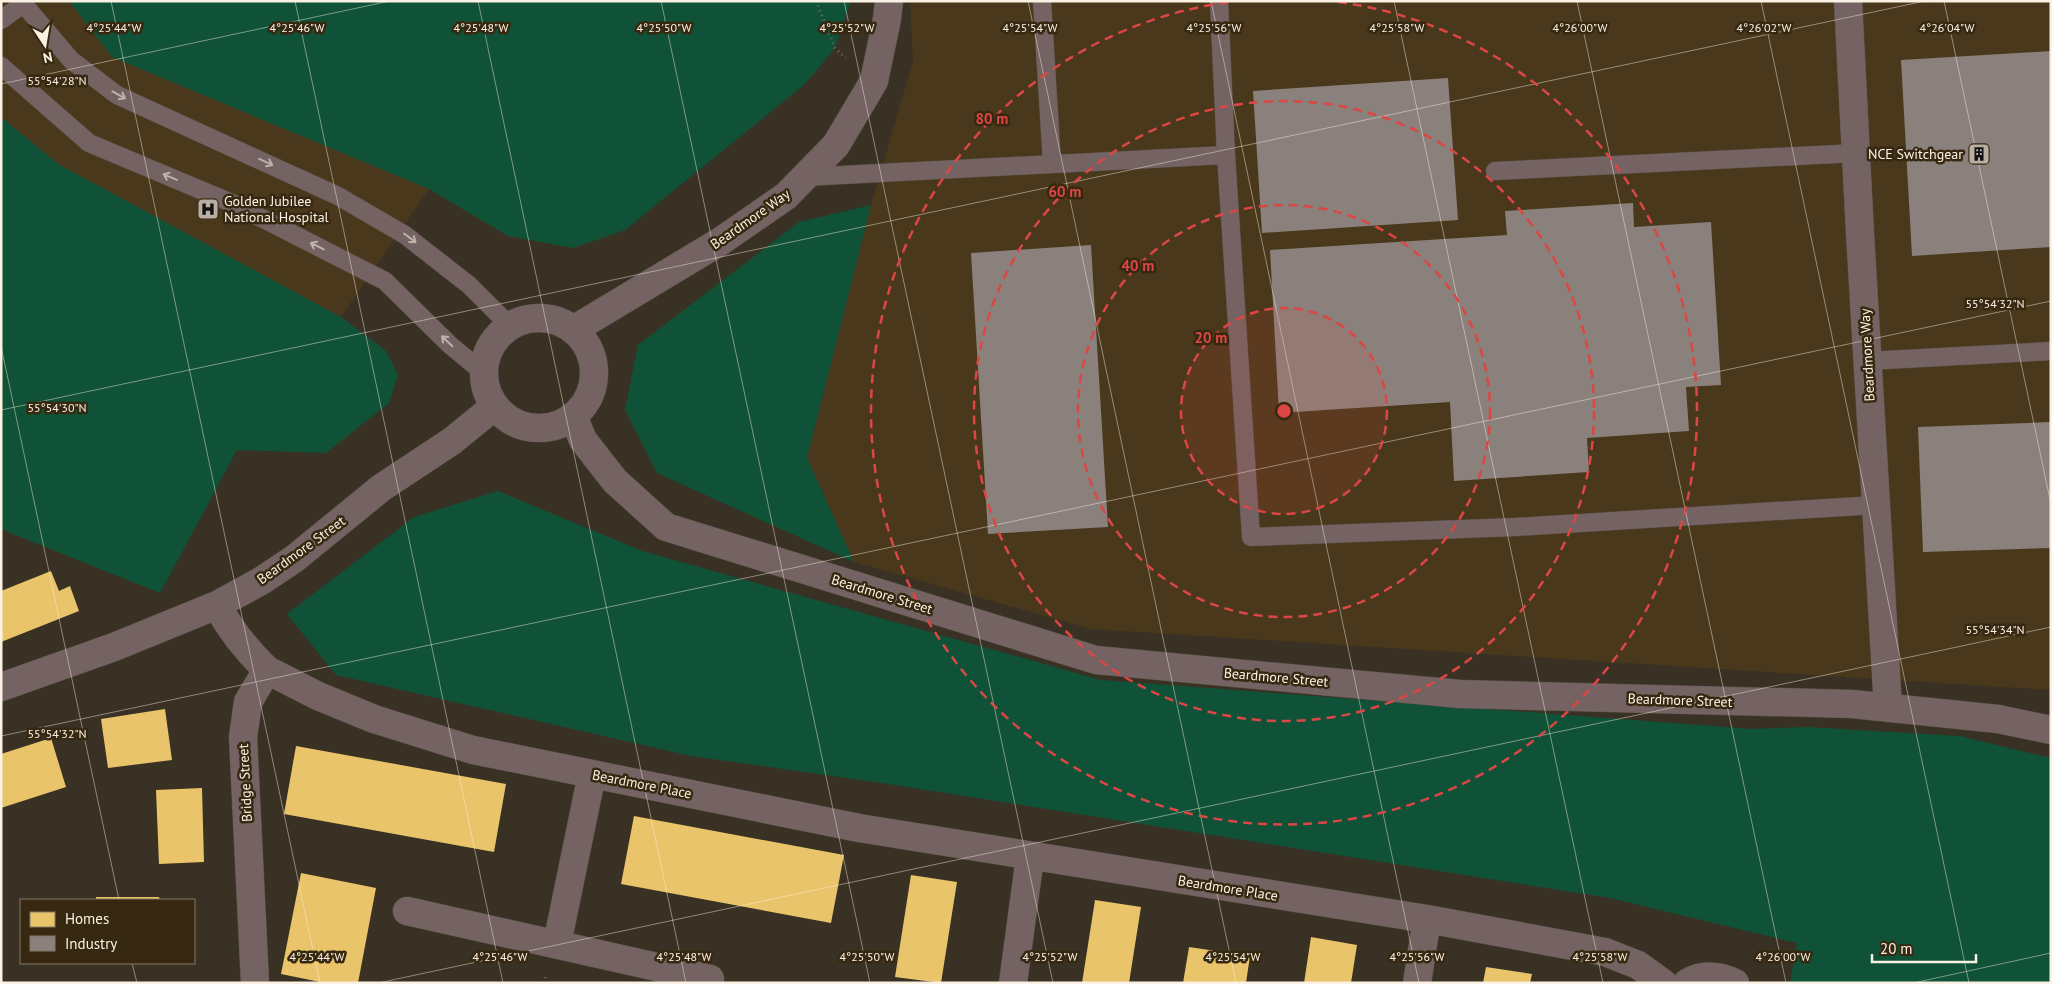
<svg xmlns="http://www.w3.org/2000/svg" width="2052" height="984" viewBox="0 0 2052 984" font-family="'PT Sans',sans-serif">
	<rect width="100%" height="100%" fill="#393124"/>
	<path fill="#49381b" d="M1 1H718L625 230 573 248 508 236 429 189 341 317 386 351 398 375 389 403 326 453 1 363Z
		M910 1H2051V690L1091 629 854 562 807 458 871 205 913 61Z"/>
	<path fill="#105238" d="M69 1H851L835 48 805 84 625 230 573 248 508 236 429 189 112 57Z
		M1 117 58 164 341 317 386 351 398 375 389 403 326 453 237 450 160 593 1 529Z
		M871 205 807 458 854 562 657 473 625 410 638 345 799 222Z
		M498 491 642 551 1101 680 1752 729 1807 727 1960 736 2051 758V983H1790L1797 943 1610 898 882 783 691 756 336 675 287 614 414 517Z"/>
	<path fill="#e9c46a" d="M51 571 59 591 70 586 79 611 1 642V591Z
		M165 709 172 760 108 768 101 719Z
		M51 738 66 787 1 808V754Z
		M296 746 506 784 494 852 284 814Z
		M202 788 204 862 159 864 156 790Z
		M634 816 844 855 831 923 621 884Z
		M301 873 376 888 358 983H325L281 974Z
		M911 875 957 882 941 983 895 977Z
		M96 897H159L160 900H96Z
		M1095 900 1141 907 1129 983H1082Z
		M1311 937 1357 945 1351 983H1304Z
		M1189 947 1250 956 1246 983H1183Z
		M1486 967 1532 974 1530 983H1483Z"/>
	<path fill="#8a817c" d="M2051 51V247L1912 256 1901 60Z
		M1448 78 1458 220 1262 233 1253 91Z
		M1633 203 1634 227 1711 222 1721 385 1686 387 1689 431 1587 438 1589 472 1454 481 1450 402 1279 413 1270 250 1507 235 1505 211Z
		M1091 245 1108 527 988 534 971 253Z
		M2051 422V548L1923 552 1918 427Z"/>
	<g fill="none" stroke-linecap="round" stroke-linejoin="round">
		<g stroke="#574f44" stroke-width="19">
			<path id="lane" d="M21 1 71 60 117 95 338 196 405 235 469 285 510 326
				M1042 1 1052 164
				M1219 1 1226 155 1251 537 1515 527 1876 505
				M1 20 23 4
				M1 66 89 143 234 204 385 281 450 345 484 373
				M1495 171 1856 153
				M804 177 1226 155
				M1867 361 2051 351"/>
		</g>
		<g stroke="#574f44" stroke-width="29">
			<path id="street" d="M1848 1 1860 233 1888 708
				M484 373a55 55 0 1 1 110 0a55 55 0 1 1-110 0Z
				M573 330 721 241 786 196 836 145 874 81 887 19 889 1
				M573 416 583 440 615 481 666 527 1096 660 1460 694 1852 704 1998 719 2051 730
				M217 605C231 631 246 650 267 670L248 702 243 737 255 983
				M267 670 318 696 374 719 473 750 859 828 1427 919 1605 952 1638 965 1663 983
				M1 687 114 647 217 605 261 581 294 559 381 488 452 441 495 406
				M407 911 710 979
				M557 944 592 774
				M1013 983 1030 857
				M1417 983 1427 919
				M1687 983C1702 974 1720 975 1735 983"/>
		</g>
		<path stroke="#746864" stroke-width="3" stroke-dasharray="1 4" stroke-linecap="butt" d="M816 1 835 48 846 58
			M544 983 546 974"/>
		<use href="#lane" stroke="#746362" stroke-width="18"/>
		<use href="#street" stroke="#746362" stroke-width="28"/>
	</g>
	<defs><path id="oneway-shaft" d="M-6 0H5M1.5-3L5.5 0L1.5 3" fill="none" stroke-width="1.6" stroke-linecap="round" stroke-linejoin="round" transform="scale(1.25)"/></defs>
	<g stroke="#bfb2aa">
		<use href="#oneway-shaft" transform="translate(119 95) rotate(29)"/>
		<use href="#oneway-shaft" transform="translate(266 162) rotate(25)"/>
		<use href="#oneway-shaft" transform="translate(170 177) rotate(-157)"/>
		<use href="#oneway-shaft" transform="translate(410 238) rotate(37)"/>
		<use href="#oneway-shaft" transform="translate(317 246) rotate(-153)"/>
		<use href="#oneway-shaft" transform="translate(447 341) rotate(-136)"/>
	</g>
	<path fill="none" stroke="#fcf2e4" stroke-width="1" stroke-opacity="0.45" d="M111 1 320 983M295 1 503 983M478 1 686 983M661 1 870 983M844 1 1053 983M1028 1 1236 983M1211 1 1419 983M1394 1 1603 983M1577 1 1786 983M1761 1 1969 983M1944 1 2051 504M1 84 390 1M1 346 119 900M1 410 1925 1M1 736 2051 301M132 963 137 983M378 983 2051 627M1913 983 2051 953"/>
	<circle cx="1284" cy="411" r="103" fill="#dc4644" fill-opacity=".12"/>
	<g fill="none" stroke="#dc4644" stroke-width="2.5" stroke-dasharray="9 6">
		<circle cx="1284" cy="411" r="103"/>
		<circle cx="1284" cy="411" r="206"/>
		<circle cx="1284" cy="411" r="310"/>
		<path d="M1338 2A413 413 0 1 1 1230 2"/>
	</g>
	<defs>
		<g id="building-square" transform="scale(1.125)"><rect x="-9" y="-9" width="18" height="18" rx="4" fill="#b8aea1" stroke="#372911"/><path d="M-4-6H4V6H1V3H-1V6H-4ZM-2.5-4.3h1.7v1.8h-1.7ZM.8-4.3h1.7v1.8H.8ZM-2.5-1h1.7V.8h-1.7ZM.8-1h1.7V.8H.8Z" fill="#111"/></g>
		<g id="hospital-square" transform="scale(1.125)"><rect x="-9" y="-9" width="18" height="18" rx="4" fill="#b8aea1" stroke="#372911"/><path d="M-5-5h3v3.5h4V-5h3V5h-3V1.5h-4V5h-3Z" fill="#111"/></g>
	</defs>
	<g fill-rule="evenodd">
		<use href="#building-square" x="1979" y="154"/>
		<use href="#hospital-square" x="208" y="209"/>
	</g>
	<g text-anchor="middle" stroke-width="5" stroke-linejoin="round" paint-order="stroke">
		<g font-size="14" fill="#fcf2e4" stroke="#372911" text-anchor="end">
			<text x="1963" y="159">NCE Switchgear</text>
			<text x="224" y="206" text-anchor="start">Golden Jubilee<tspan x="224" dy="16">National Hospital</tspan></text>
		</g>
		<g font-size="14" fill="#fcf2e4" stroke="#372911">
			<text transform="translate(750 219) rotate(-35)" y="5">Beardmore Way</text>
			<text transform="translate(1867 355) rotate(-93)" y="5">Beardmore Way</text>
			<text transform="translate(301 550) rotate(-36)" y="5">Beardmore Street</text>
			<text transform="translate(882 594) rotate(17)" y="5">Beardmore Street</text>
			<text transform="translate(1276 677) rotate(5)" y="5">Beardmore Street</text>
			<text transform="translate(1680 700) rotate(2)" y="5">Beardmore Street</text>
			<text transform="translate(245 783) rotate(-93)" y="5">Bridge Street</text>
			<text transform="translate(642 784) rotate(11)" y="5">Beardmore Place</text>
			<text transform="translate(1228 888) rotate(9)" y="5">Beardmore Place</text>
		</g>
	</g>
	<g font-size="12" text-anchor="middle" fill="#fcf2e4" stroke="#372911" stroke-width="5" stroke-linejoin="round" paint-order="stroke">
		<text x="114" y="32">4°25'44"W</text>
		<text x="297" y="32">4°25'46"W</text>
		<text x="481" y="32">4°25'48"W</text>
		<text x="664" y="32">4°25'50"W</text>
		<text x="847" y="32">4°25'52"W</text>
		<text x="1030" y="32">4°25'54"W</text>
		<text x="1214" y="32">4°25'56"W</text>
		<text x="1397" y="32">4°25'58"W</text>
		<text x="1580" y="32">4°26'00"W</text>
		<text x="1764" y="32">4°26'02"W</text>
		<text x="1947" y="32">4°26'04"W</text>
		<text x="57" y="85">55°54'28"N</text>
		<text x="1995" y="308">55°54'32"N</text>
		<text x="57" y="412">55°54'30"N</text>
		<text x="1995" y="634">55°54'34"N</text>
		<text x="57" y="738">55°54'32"N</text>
		<text x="317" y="961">4°25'44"W</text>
		<text x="500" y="961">4°25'46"W</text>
		<text x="684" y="961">4°25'48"W</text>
		<text x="867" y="961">4°25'50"W</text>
		<text x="1050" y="961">4°25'52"W</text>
		<text x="1233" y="961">4°25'54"W</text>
		<text x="1417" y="961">4°25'56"W</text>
		<text x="1600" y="961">4°25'58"W</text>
		<text x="1783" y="961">4°26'00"W</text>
	</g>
	<circle cx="1284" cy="411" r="8" fill="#dc4644" stroke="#372911" stroke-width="2.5"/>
	<g font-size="15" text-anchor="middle" font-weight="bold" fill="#dc4644" stroke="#372911" stroke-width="5" stroke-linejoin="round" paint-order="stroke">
		<text x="992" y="124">80 m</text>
		<text x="1065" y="197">60 m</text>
		<text x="1138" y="271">40 m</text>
		<text x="1211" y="343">20 m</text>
	</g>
	<rect width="2052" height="984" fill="none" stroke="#fcf2e4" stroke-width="5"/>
	<rect x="20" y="899" width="175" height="65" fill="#372911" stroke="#867965"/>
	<rect x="30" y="912" width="25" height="15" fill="#e9c46a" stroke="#867965"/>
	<text x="65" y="924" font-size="15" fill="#fcf2e4">Homes</text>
	<rect x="30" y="936" width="25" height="15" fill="#8a817c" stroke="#867965"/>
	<text x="65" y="949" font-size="15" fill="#fcf2e4">Industry</text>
	<g transform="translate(45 45) rotate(168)" stroke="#372911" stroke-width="4" paint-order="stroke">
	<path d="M0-4L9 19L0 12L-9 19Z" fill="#fcf2e4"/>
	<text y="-8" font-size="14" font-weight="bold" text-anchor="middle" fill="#fcf2e4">N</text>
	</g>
	<path d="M1872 954v8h104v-8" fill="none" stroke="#fcf2e4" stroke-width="2.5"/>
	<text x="1880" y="954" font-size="15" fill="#fcf2e4" stroke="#372911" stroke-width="4" paint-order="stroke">20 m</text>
</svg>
